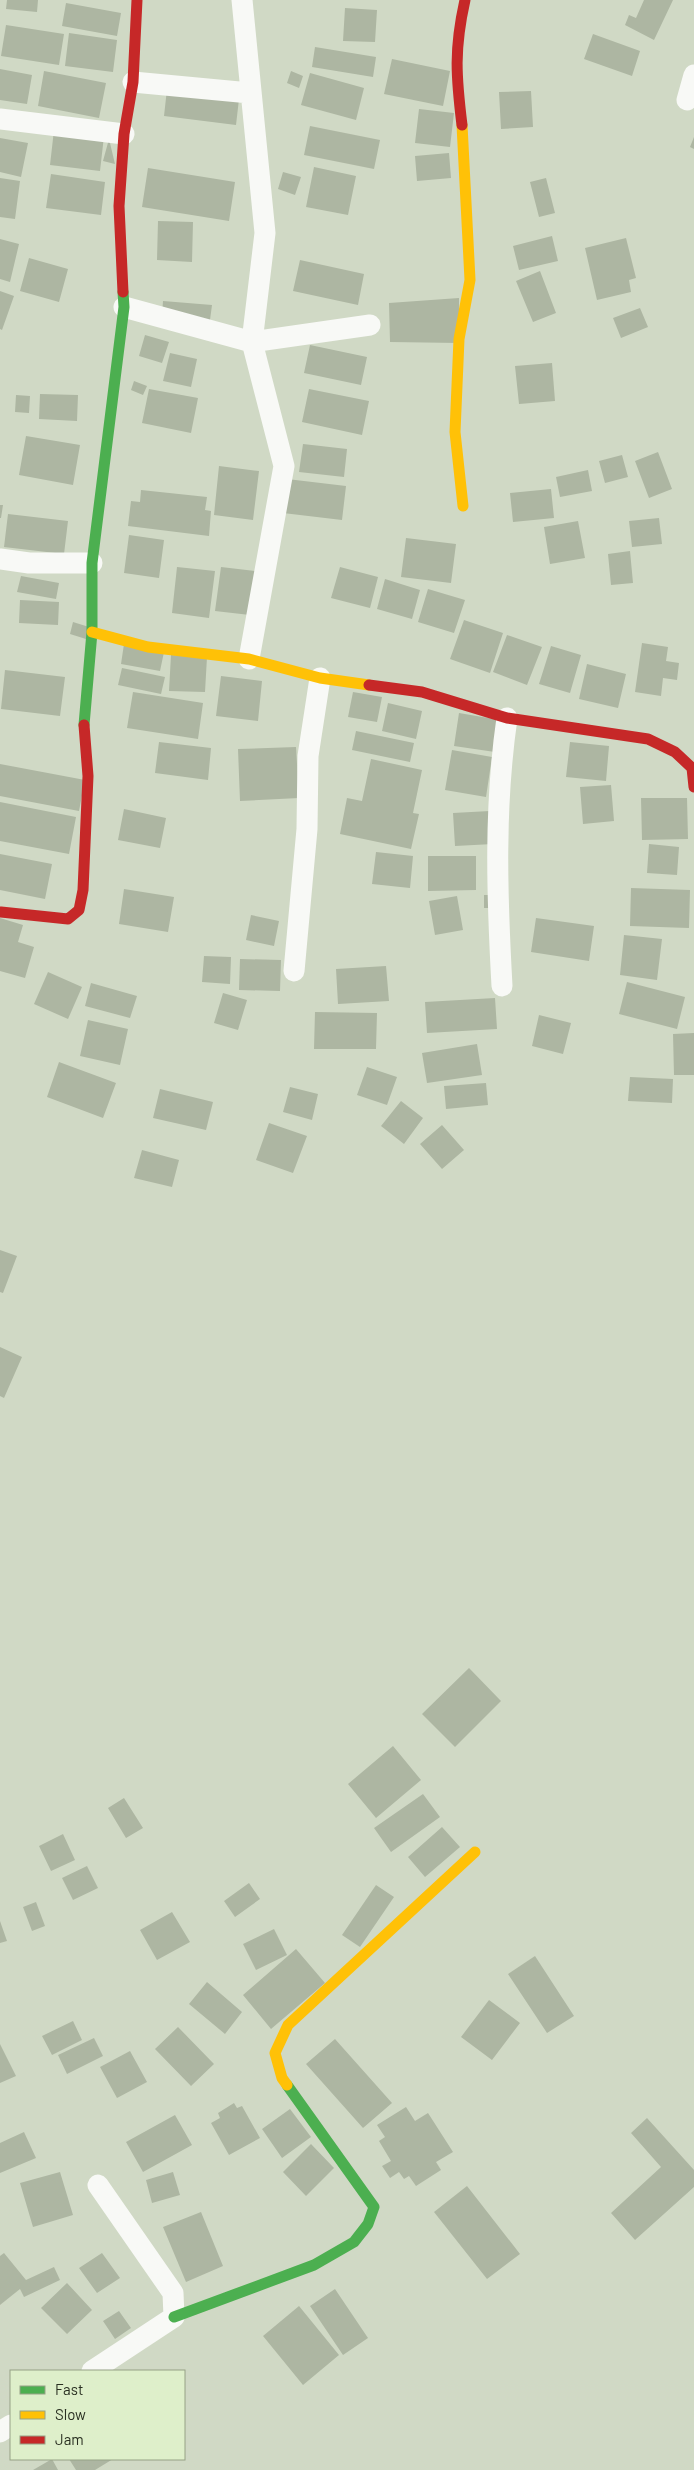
<svg xmlns="http://www.w3.org/2000/svg" width="694" height="2470" viewBox="0 0 694 2470" font-family="Barlow,sans-serif">
	<rect width="100%" height="100%" fill="#d0d9c5"/>
	<path fill="#adb6a2" d="M7 0H38L37 12 6 9Z
		M644 0H673L654 40 625 25 629 15 636 18Z
		M66 3 121 13 117 36 62 26Z
		M345 8 377 10 375 42 343 41Z
		M6 25 64 34 59 65 1 56Z
		M69 33 117 40 113 72 65 66Z
		M593 34 640 51 632 76 584 59Z
		M315 47 376 57 373 77 312 67Z
		M392 59 450 71 443 106 384 94Z
		M0 69 32 75 27 104 0 100Z
		M44 71 106 83 99 118 38 106Z
		M291 71 303 76 299 88 287 83Z
		M310 73 364 88 356 120 301 105Z
		M167 89 239 99 236 125 164 116Z
		M531 91 533 127 501 129 499 92Z
		M419 109 454 113 450 147 415 143Z
		M310 126 380 140 374 169 304 155Z
		M54 130 104 136 100 171 50 165Z
		M694 137V149L690 147Z
		M0 138 28 143 21 177 0 172Z
		M109 139 115 164 103 161Z
		M449 153 451 178 417 181 415 156Z
		M314 167 356 176 348 215 306 207Z
		M148 168 235 182 229 221 142 207Z
		M283 172 301 177 295 195 278 189Z
		M51 174 105 182 101 215 46 208Z
		M0 178 20 181 15 219 0 217Z
		M546 178 555 213 539 217 530 182Z
		M158 221 193 222 192 262 157 260Z
		M552 236 558 261 519 270 513 246Z
		M626 238 636 278 629 280 631 292 597 300 585 248Z
		M0 239 19 244 10 282 0 279Z
		M29 258 68 269 59 302 20 291Z
		M300 260 364 274 358 305 293 291Z
		M540 271 556 313 533 322 516 281Z
		M0 291 14 296 2 330 0 329Z
		M459 298V343L390 342 389 303Z
		M163 301 212 305 210 320 162 315Z
		M640 308 648 327 621 338 613 318Z
		M145 335 169 342 162 363 139 356Z
		M310 345 367 357 361 385 304 373Z
		M170 353 197 359 191 387 163 381Z
		M552 363 555 401 519 404 515 366Z
		M134 381 147 386 143 395 131 390Z
		M149 389 198 398 191 433 142 423Z
		M309 389 369 401 362 435 302 422Z
		M40 394 78 395 77 421 39 419Z
		M16 395 30 396 29 413 15 412Z
		M26 436 80 445 73 485 19 475Z
		M303 444 347 449 344 477 299 472Z
		M658 452 672 489 649 498 635 461Z
		M622 455 628 477 605 483 599 461Z
		M219 466 259 471 253 520 214 515Z
		M588 470 592 491 560 497 556 477Z
		M287 479 346 486 342 520 283 513Z
		M551 489 554 518 513 522 510 493Z
		M141 490 207 497 205 510 211 511 209 536 128 526 131 501 140 502Z
		M0 505H3L1 518H0Z
		M8 514 68 521 64 554 4 547Z
		M659 518 662 544 632 547 629 521Z
		M578 521 585 558 550 564 544 527Z
		M129 535 164 540 159 578 124 573Z
		M406 538 456 544 451 583 401 577Z
		M630 551 633 583 611 585 608 554Z
		M177 567 215 571 209 618 172 613Z
		M221 567 255 571 250 615 215 611Z
		M340 567 378 577 370 608 331 598Z
		M21 576 59 583 56 599 17 592Z
		M385 579 420 590 412 619 377 609Z
		M428 589 465 600 454 633 418 622Z
		M20 600 59 602 58 625 19 623Z
		M464 620 503 633 490 673 450 659Z
		M73 622 89 627 86 639 70 634Z
		M507 635 542 647 527 685 493 672Z
		M642 643 668 647 666 661 679 663 677 680 663 678 661 696 635 692Z
		M124 644 164 652 160 671 121 664Z
		M551 646 581 655 570 693 539 684Z
		M171 655 207 657 205 692 169 691Z
		M587 664 626 674 618 708 579 699Z
		M122 668 165 677 161 694 118 685Z
		M5 670 65 677 60 716 1 709Z
		M221 676 262 681 258 721 216 716Z
		M133 692 203 703 198 739 127 728Z
		M353 692 382 697 377 722 348 717Z
		M388 703 422 711 416 739 382 731Z
		M459 713 500 720 495 752 454 746Z
		M356 731 414 743 410 762 352 750Z
		M159 742 211 748 208 780 155 773Z
		M570 742 609 746 606 781 566 777Z
		M296 747 299 798 240 801 238 749Z
		M452 750 492 757 486 797 445 790Z
		M371 759 422 770 413 813 419 814 411 849 340 834 347 798 362 801Z
		M0 764 85 780 79 811 0 796Z
		M611 785 614 821 583 824 580 787Z
		M641 798H687L688 839 642 840Z
		M0 802 76 817 69 854 0 841Z
		M124 809 166 818 160 848 118 840Z
		M490 811 493 844 455 846 453 813Z
		M649 844 679 847 677 875 647 873Z
		M376 852 413 856 410 888 372 884Z
		M0 854 52 864 45 899 0 890Z
		M428 856H476V890L428 891Z
		M631 888 690 890 689 928 630 926Z
		M124 889 174 897 168 932 119 924Z
		M484 895H493V908H484Z
		M457 896 463 930 435 935 429 901Z
		M251 915 279 921 274 946 246 940Z
		M0 918 23 925 18 942 34 947 25 978 0 971Z
		M536 918 594 926 589 961 531 952Z
		M624 935 662 939 657 980 620 975Z
		M204 956 231 957 230 984 202 982Z
		M240 959 281 960 280 991 239 990Z
		M386 966 389 1001 338 1004 336 969Z
		M48 972 82 987 68 1019 34 1004Z
		M627 982 685 997 677 1029 619 1014Z
		M91 983 137 996 130 1018 85 1006Z
		M223 993 247 1000 238 1030 214 1023Z
		M495 998 497 1029 427 1033 425 1002Z
		M315 1012 377 1013 376 1049H314Z
		M539 1015 571 1023 563 1054 532 1046Z
		M88 1020 128 1029 120 1065 80 1056Z
		M694 1033V1075H674L673 1034Z
		M477 1044 482 1075 427 1083 422 1053Z
		M59 1062 116 1083 103 1118 47 1097Z
		M367 1067 397 1077 387 1105 357 1095Z
		M630 1077 673 1079 672 1103 628 1101Z
		M486 1083 488 1105 446 1109 444 1086Z
		M290 1087 318 1094 312 1120 283 1112Z
		M160 1089 213 1102 206 1130 153 1118Z
		M401 1101 423 1118 404 1144 381 1126Z
		M269 1123 307 1136 293 1173 256 1160Z
		M442 1125 464 1150 442 1169 420 1144Z
		M142 1150 179 1160 172 1187 134 1178Z
		M0 1250 17 1256 3 1293 0 1292Z
		M0 1347 22 1357 4 1398 0 1396Z
		M469 1668 501 1701 455 1747 422 1714Z
		M393 1746 421 1780 376 1818 348 1784Z
		M423 1794 440 1817 391 1852 374 1828Z
		M124 1798 143 1828 126 1838 108 1808Z
		M442 1827 460 1847 425 1877 408 1857Z
		M63 1834 75 1860 51 1871 39 1846Z
		M87 1866 98 1888 73 1900 62 1878Z
		M249 1883 260 1899 235 1917 224 1901Z
		M376 1885 394 1897 360 1947 342 1935Z
		M36 1902 45 1926 32 1931 23 1907Z
		M172 1912 190 1942 157 1960 140 1930Z
		M0 1921 7 1941 0 1943Z
		M274 1929 287 1955 256 1970 243 1944Z
		M296 1949 325 1983 271 2029 243 1995Z
		M535 1956 574 2016 547 2033 508 1974Z
		M207 1982 242 2012 225 2034 189 2004Z
		M489 2000 520 2023 492 2060 461 2037Z
		M73 2021 82 2040 52 2055 42 2036Z
		M178 2027 214 2064 191 2086 155 2049Z
		M94 2038 103 2056 67 2074 58 2055Z
		M335 2039 392 2103 363 2128 306 2064Z
		M0 2044 16 2076 0 2083Z
		M130 2051 147 2082 117 2098 100 2067Z
		M234 2103 237 2108 242 2106 260 2138 229 2155 211 2123 220 2118 218 2113Z
		M406 2107 415 2121 428 2113 453 2152 436 2162 441 2170 416 2186 409 2176 404 2179 399 2172 390 2178 382 2166 391 2161 379 2141 385 2137 377 2125Z
		M290 2109 311 2137 282 2158 262 2129Z
		M175 2115 192 2145 143 2172 126 2142Z
		M647 2118 694 2170V2187L635 2240 611 2213 661 2167 631 2133Z
		M24 2132 36 2158 0 2173V2143Z
		M311 2144 334 2168 306 2196 283 2172Z
		M60 2172 73 2215 33 2227 20 2183Z
		M173 2172 180 2195 152 2203 146 2180Z
		M467 2186 520 2254 487 2279 434 2212Z
		M201 2212 223 2266 186 2282 163 2227Z
		M4 2253 26 2280 54 2267 60 2280 24 2297 20 2289 0 2305V2256Z
		M102 2253 120 2278 97 2293 79 2268Z
		M67 2283 92 2310 67 2334 41 2308Z
		M335 2289 368 2338 343 2355 310 2306Z
		M299 2306 339 2355 303 2385 263 2336Z
		M119 2311 131 2328 115 2339 103 2321Z
		M52 2459 58 2470H33Z
		M69 2459H113L95 2470H76Z"/>
	<g fill="none" stroke-linecap="round" stroke-linejoin="round">
		<path stroke="#f8f9f6" stroke-width="21" d="M242 0 265 233 252 342 284 466 249 659
			M133 82 250 93
			M687 100 694 75
			M0 119 124 134
			M124 307 252 342 370 325
			M0 559 29 563H92
			M294 971 307 829 308 756 320 678
			M502 986C497 896 494 808 507 718
			M92 2371 174 2317 173 2293 98 2185
			M0 2432 11 2425"/>
		<path stroke="#4caf50" stroke-width="11" d="M84 725 92 632V563L124 307 123 292
			M174 2317 314 2265 354 2242 368 2224 374 2207 287 2085"/>
		<path stroke="#ffc107" stroke-width="11" d="M462 125 470 280 459 339 455 432 463 506
			M92 632 148 647 249 659 320 678 369 685
			M287 2085 282 2078 275 2053 288 2025 475 1852"/>
		<path stroke="#c62828" stroke-width="11" d="M462 125C456 76 454 49 465 0
			M123 292 119 206 124 134 133 82 137 0
			M369 685 422 692 507 718 648 739 675 752 692 768 694 787
			M1 912 68 919 79 910 83 890 88 776 84 725"/>
	</g>
	<rect x="10" y="2370" width="175" height="90" fill="#deefca" stroke="#96a286"/>
	<rect x="20" y="2386" width="25" height="8" fill="#4caf50" stroke="#96a286"/>
	<text x="55" y="2395" font-size="15" fill="#292f21">Fast</text>
	<rect x="20" y="2411" width="25" height="8" fill="#ffc107" stroke="#96a286"/>
	<text x="55" y="2420" font-size="15" fill="#292f21">Slow</text>
	<rect x="20" y="2436" width="25" height="8" fill="#c62828" stroke="#96a286"/>
	<text x="55" y="2445" font-size="15" fill="#292f21">Jam</text>
</svg>
